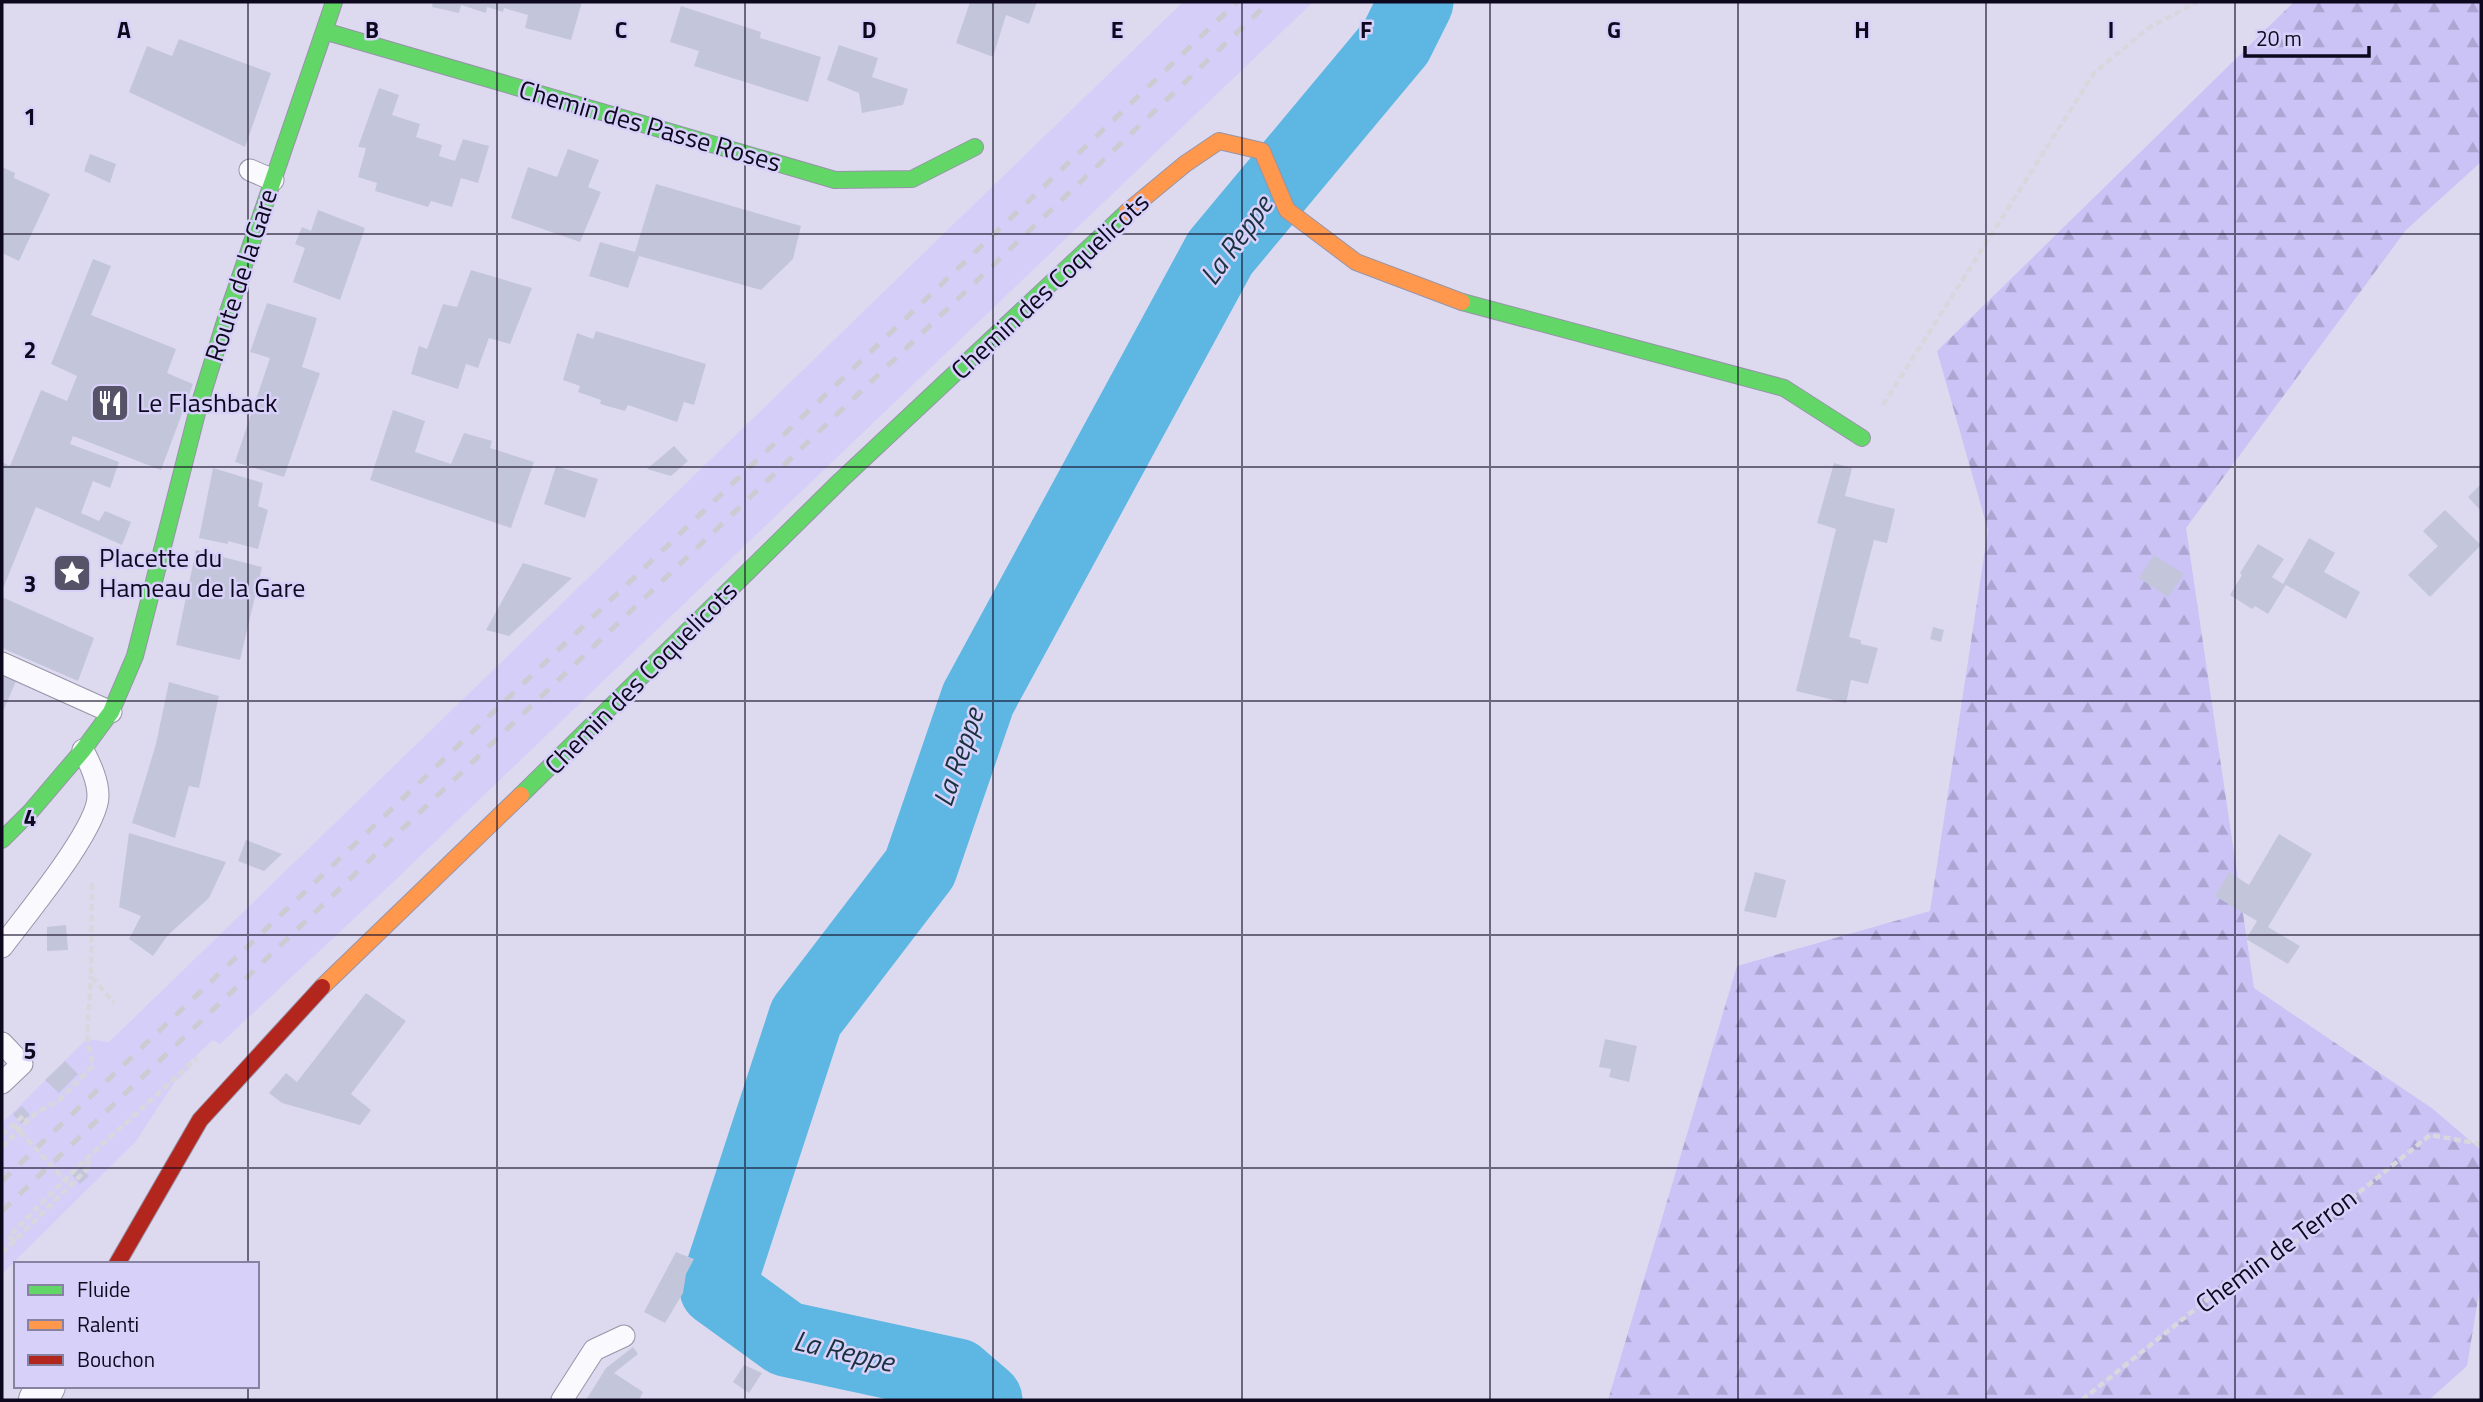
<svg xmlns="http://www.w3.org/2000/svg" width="2483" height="1402" viewBox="0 0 2483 1402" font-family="'Titillium Web',sans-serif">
	<defs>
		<pattern id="forest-firs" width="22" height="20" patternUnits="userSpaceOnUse" patternTransform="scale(1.75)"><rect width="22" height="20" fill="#cbc2f6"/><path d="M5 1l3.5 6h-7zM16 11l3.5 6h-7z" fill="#ada5d2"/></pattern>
	</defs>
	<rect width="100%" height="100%" fill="#dddaf0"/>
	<path fill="#d4cef8" d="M1183 2H1313L390 885 220 1044 213 1040 188 1063 191 1067 174 1083 136 1141 2 1274V1123L87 1039 109 1042Z"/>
	<path fill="url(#forest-firs)" d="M2294 2H2481V162L2406 230 2186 528 2254 988 2433 1109 2481 1150V1281L2467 1366 2429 1400H1608L1737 966 1930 911 1988 530 1937 351Z"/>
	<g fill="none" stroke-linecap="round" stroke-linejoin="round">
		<path stroke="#5eb6e2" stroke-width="75" d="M985 1400 957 1376 786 1339 717 1289 806 1017 920 868 978 699 1220 253 1396 42 1416 2"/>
	</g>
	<path fill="#c3c5db" d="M433 2H582L571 40 525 28 528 15 504 8 503 12 487 7 486 13 461 5 459 13 432 7Z
		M970 2H1037L1029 24 1006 15 993 57 956 43Z
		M681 6 761 32 760 38 821 57 808 102 694 66 699 51 670 42Z
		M179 39 271 73 245 147 129 92 147 46 172 56Z
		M839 45 878 58 872 77 908 89 903 105 862 113 859 93 827 80Z
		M379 88 399 95 392 115 420 124 416 137 442 145 439 156 455 161 463 139 489 146 478 183 461 178 452 207 431 201 428 207 375 191 377 183 358 177 366 148 358 147Z
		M568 149 599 160 588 187 601 192 580 242 511 218 528 167 557 177Z
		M90 154 116 164 110 183 84 171Z
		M2 167 15 173 14 178 50 194 19 261 2 253Z
		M656 184 801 226 793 259 761 290 639 256 628 288 589 276 600 242 635 252Z
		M318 210 365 228 340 300 293 282 305 248 295 244 302 227 311 231Z
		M93 259 111 266 91 315 176 349 167 373 193 384 161 470 73 436 70 444 119 462 110 488 93 481 81 513 99 521 105 511 131 522 122 545 36 507 2 591V462L10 466 41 390 67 401 77 376 51 364Z
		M471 270 532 288 510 344 489 338 478 368 466 364 458 389 411 374 419 346 427 349 443 304 457 307Z
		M267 303 317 318 302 367 320 373 284 477 235 462 270 358 250 352Z
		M596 331 706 364 694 405 684 402 677 422 628 405 625 411 600 404 601 400 578 392 580 386 563 380 577 333 593 339Z
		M393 410 425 421 415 452 451 464 464 433 492 441 490 448 534 462 511 528 370 480Z
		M674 446 688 461 671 476 647 469Z
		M1834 463 1852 468 1845 496 1895 509 1887 543 1874 540 1849 637 1861 640V644L1878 648 1868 684 1851 680 1846 703 1796 691 1836 529 1817 523Z
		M556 466 598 479 585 518 544 504Z
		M213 468 263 483 258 506 268 510 258 549 228 541V544L199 538Z
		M2481 484V511L2468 497Z
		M2445 510 2481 545 2430 597 2408 575 2438 546 2423 531Z
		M2309 538 2335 553 2324 572 2360 592 2346 619 2286 585 2268 614 2255 606 2252 609 2230 595 2242 575 2240 573 2258 544 2284 559 2272 577 2283 584Z
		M196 550 262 567 240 660 176 645Z
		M2154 555 2184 574 2168 597 2139 578Z
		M523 563 572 578 509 636 486 630Z
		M2 597 94 638 78 681 2 648Z
		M1933 627 1944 630 1941 642 1930 639Z
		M2 675 16 681 2 714Z
		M169 682 219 696 199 788 189 786 175 838 132 823 156 744Z
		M129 833 226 862 209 898 168 935 153 956 129 939 141 916 119 907Z
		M2279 834 2312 854 2268 927 2300 946 2288 964 2246 939 2257 921 2215 896 2229 872 2249 885Z
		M246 840 282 854 264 871 238 861Z
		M1755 872 1786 880 1776 918 1744 911Z
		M66 925 68 950 47 951V927Z
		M366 993 406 1021 351 1094 371 1110 360 1125 282 1103 269 1093 286 1073 297 1082Z
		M1605 1039 1637 1046 1629 1082 1609 1077 1611 1069 1599 1067Z
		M65 1061 78 1074 59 1093 45 1080Z
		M22 1106 30 1115 21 1124 13 1114Z
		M81 1167 89 1176 80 1184 72 1175Z
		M676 1252 694 1259 686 1274 683 1293 665 1323 644 1312Z
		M633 1347 638 1354 614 1373 643 1392 639 1400H586L606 1368Z
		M744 1365 762 1373 749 1393 733 1382Z"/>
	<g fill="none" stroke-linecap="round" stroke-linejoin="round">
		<g stroke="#9794a8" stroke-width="23">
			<path id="lane" d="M250 170 273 180
				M2 663 111 712
				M2 947C24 917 98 829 98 796 98 780 90 764 83 750
				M2 1043 22 1064 2 1083
				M562 1400 594 1350 624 1336"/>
		</g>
		<g stroke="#9794a8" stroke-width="40">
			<path id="street" d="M38 1400 46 1386"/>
		</g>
		<g stroke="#9794a8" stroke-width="18">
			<path id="fast" d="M324 31 835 180 912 179 975 147
				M1462 302 1784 388 1862 438
				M521 795 840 481 1127 212
				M2 840 31 811 83 750 111 712 135 656 198 409 227 315 334 2"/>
		</g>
		<g stroke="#9794a8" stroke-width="18">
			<path id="slow" d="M1127 212 1185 164 1219 141 1262 151 1287 210 1356 262 1462 302
				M322 987 521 795"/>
		</g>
		<g stroke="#9794a8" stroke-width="18">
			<path id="jam" d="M117 1264 200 1120 322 987"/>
		</g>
		<path stroke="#d8d7de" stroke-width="4.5" stroke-dasharray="7 3.5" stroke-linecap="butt" d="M1883 405 2094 73 2150 27 2197 2
			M92 883 91 976 114 1003
			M2 1135 23 1116 28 1122
			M2 1147 35 1114 59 1100 93 1066 87 1039 91 976
			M14 1241 9 1236 85 1160 197 1058
			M2 1253 91 1165 85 1160
			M2082 1400 2214 1294 2310 1232 2430 1135 2481 1144"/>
		<use href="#lane" stroke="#faf9fd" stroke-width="21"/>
		<use href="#street" stroke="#faf9fd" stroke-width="38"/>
		<use href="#fast" stroke="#63d668" stroke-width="16"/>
		<use href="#slow" stroke="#ff974d" stroke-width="16"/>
		<use href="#jam" stroke="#b3261e" stroke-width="16"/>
		<path stroke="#cccbd2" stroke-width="5" stroke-dasharray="12 12" stroke-linecap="butt" d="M2 1181 1237 2
			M2 1211 1269 2"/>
		<path stroke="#d8d7de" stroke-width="4.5" stroke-dasharray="7 3.5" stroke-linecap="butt" d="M13 1124 70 1186"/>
	</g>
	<path fill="none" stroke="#0e081f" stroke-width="2" stroke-opacity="0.55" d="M248 2V1264M497 2V1400M745 2V1400M993 2V1400M1242 2V1400M1490 2V1400M1738 2V1400M1986 2V1400M2235 2V1400M2 234H2481M2 467H2481M2 701H2481M2 935H2481M2 1168H2481M248 1386V1400"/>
	<defs>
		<g id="restaurant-square" transform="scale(2.0125)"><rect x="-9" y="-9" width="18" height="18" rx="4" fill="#565268" stroke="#d7d1f9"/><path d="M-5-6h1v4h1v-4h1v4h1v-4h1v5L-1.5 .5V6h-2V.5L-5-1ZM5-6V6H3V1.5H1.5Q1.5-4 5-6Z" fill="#fff"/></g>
		<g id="sight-square" transform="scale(2.0125)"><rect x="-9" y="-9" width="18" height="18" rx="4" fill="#565268" stroke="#d7d1f9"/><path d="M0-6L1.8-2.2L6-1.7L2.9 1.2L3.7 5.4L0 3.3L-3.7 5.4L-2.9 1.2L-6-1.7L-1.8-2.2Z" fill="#fff"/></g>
	</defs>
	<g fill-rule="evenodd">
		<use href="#restaurant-square" x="110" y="403"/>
		<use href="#sight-square" x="72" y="573"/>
	</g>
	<g text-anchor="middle" stroke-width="5" stroke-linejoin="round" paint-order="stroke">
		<g font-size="26" fill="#0e081f" stroke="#d7d1f9">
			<text transform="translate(650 126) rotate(16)" y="9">Chemin des Passe Roses</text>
			<text transform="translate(241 275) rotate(-72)" y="9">Route de la Gare</text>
			<text transform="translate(1050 286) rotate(-43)" y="9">Chemin des Coquelicots</text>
			<text transform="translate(641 678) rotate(-45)" y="9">Chemin des Coquelicots</text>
			<text transform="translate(2276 1251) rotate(-36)" y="9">Chemin de Terron</text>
		</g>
		<g font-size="26" fill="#0e081f" stroke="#d7d1f9" text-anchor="start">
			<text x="137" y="412">Le Flashback</text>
			<text x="99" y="567">Placette du<tspan x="99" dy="30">Hameau de la Gare</tspan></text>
		</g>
		<g font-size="28" font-style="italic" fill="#19313e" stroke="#d7d1f9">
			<text transform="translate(1236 240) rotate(-54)" y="10">La Reppe</text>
			<text transform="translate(958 757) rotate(-71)" y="10">La Reppe</text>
			<text transform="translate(844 1351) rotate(13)" y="10">La Reppe</text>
		</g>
	</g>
	<g font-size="23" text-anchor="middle" font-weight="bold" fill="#0e081f" stroke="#d7d1f9" stroke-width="5" stroke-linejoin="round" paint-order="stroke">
		<text x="124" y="38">A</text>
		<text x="372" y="38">B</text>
		<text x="621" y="38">C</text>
		<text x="869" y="38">D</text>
		<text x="1117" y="38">E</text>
		<text x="1366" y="38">F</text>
		<text x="1614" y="38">G</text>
		<text x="1862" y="38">H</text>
		<text x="2111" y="38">I</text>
		<text x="30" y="125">1</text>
		<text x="30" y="358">2</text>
		<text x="30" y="592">3</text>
		<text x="30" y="826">4</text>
		<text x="30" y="1059">5</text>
	</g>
	<rect width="2483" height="1402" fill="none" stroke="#0e081f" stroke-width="7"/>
	<rect x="14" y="1262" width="245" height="126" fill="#d7d1f9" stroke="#8781a2" stroke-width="2"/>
	<rect x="28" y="1285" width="35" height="10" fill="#63d668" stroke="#8781a2" stroke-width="2"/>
	<text x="77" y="1297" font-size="21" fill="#0e081f">Fluide</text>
	<rect x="28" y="1320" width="35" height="10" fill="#ff974d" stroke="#8781a2" stroke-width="2"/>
	<text x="77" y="1332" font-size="21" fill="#0e081f">Ralenti</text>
	<rect x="28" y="1355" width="35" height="10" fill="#b3261e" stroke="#8781a2" stroke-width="2"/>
	<text x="77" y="1367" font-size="21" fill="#0e081f">Bouchon</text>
	<path d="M2245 46v10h124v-10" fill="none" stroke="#0e081f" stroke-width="3.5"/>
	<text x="2256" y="46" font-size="21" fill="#0e081f" stroke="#d7d1f9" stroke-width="5" paint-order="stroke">20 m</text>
</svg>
